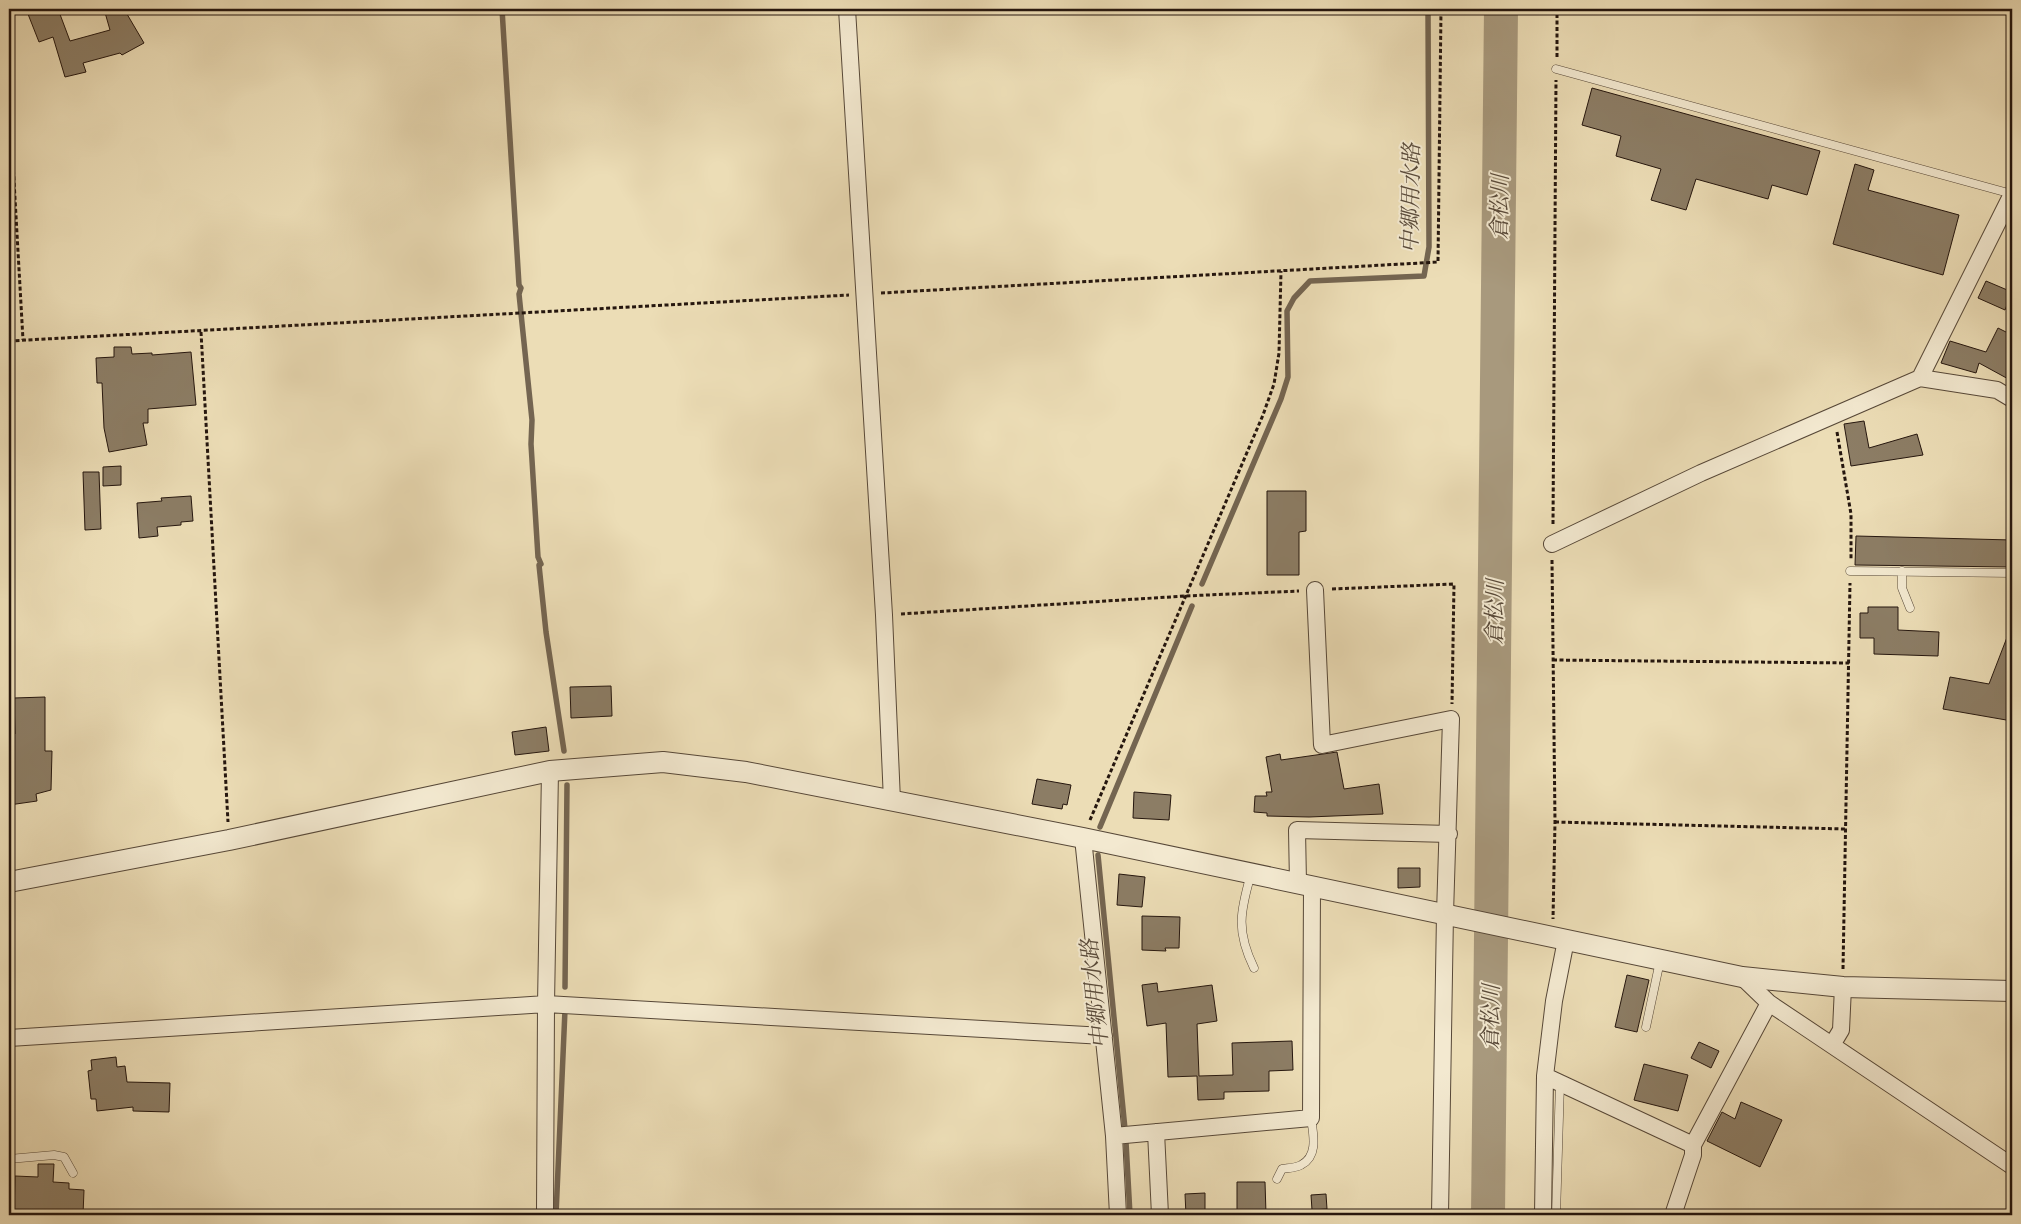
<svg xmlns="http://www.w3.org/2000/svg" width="2021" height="1224" viewBox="0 0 2021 1224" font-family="'IM FELL Double Pica','Noto Serif JP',serif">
	<rect width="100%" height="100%" fill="#ecddb6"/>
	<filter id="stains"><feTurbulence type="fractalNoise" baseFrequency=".004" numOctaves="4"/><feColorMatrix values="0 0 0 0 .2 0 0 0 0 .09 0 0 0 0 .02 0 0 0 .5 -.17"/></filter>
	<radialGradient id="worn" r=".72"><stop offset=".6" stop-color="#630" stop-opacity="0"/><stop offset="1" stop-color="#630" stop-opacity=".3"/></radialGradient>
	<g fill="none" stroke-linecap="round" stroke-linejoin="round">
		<path stroke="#746551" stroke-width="5.5" d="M502 9 519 285 521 288 519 294 532 420 531 444 538 557 541 564 539 565 546 632 564 751
			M1202 584 1281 399 1288 377 1287 311 1294 298 1310 281 1424 276 1429 247 1428 9
			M1100 827 1192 606
			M1098 855 1125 1129
			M565 987 567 785
			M1126 1142 1130 1215
			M556 1215 565 1010"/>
		<path stroke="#a8997d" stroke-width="34" d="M1488 1215 1501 9"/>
	</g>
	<path fill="#8c7d65" stroke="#25160e" d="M26 9H58L70 41 110 30 104 9H124L144 43 122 55 120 53 83 63 86 72 65 77 53 37 39 42Z
		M1592 88 1820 151 1807 195 1772 185 1768 199 1696 179 1686 210 1651 200 1661 169 1616 156 1621 136 1582 125Z
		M1855 164 1874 170 1868 190 1959 215 1943 275 1833 244Z
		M1986 281 2012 292 2005 310 1978 298Z
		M1998 328 2012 335V381L1979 363 1976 373 1941 363 1950 341 1986 352Z
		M114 347H131L132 354 152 353V355L191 352 196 405 148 409V423H143L147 445 109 452 104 428 102 383H97L96 358 114 357Z
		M1864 421 1869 448 1917 434 1923 455 1851 466 1844 424Z
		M121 466V485L103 486V467Z
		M83 472H99L101 529 85 530Z
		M1267 491H1306V531L1299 532V575H1267Z
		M191 496 193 521 181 522V525L157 527 158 536 139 538 137 503 162 501 161 498Z
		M1856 536 2012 540V567L1855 565Z
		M1868 607H1898V630L1939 632 1938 656 1874 654V638H1860V613H1868Z
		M2011 627 2012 628V721L1943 709 1950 677 1989 684Z
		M611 686 612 716 571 718 570 687Z
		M45 697V751H52L51 790 36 794 37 801 9 805V735L15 734 14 698Z
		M546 727 549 751 515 755 512 732Z
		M1337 752 1344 789 1379 784 1383 814 1309 817 1267 816V813L1254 812 1255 796H1267L1266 792H1272L1266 757 1280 754 1281 760Z
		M1037 779 1071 785 1067 805 1063 804 1062 809 1032 804Z
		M1134 792 1171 795 1169 820 1133 818Z
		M1398 868H1420V887L1398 888Z
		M1119 874 1145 877 1142 907 1117 905Z
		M1142 916 1180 917 1179 948H1165L1166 951 1142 950Z
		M1627 975 1649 980 1637 1032 1615 1027Z
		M1157 983 1158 992 1212 985 1217 1021 1197 1024 1199 1076 1233 1075 1232 1043 1292 1041 1293 1070 1269 1071V1091L1224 1092V1099L1198 1100 1197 1076 1168 1077 1166 1023 1147 1026 1142 985Z
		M1699 1042 1719 1051 1711 1068 1691 1058Z
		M116 1057 117 1067 125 1066 127 1082 170 1083 169 1112 133 1111V1107L97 1111 96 1099H91L88 1071 92 1070 91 1060Z
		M1644 1064 1688 1075 1678 1111 1634 1100Z
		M1741 1102 1782 1120 1760 1167 1707 1141 1722 1112 1735 1119Z
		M38 1164H54L53 1182 69 1183V1189L84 1190 83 1215H14L15 1176 38 1177Z
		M1237 1182H1265L1266 1214 1237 1215Z
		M1205 1193V1215H1186L1185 1194Z
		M1326 1194 1327 1209 1312 1210 1311 1195Z"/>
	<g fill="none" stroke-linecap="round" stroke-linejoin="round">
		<g stroke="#574838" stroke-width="9">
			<path id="service" d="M1556 69 2012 194
				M1850 571 2012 573
				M1902 571V588L1910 608
				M1251 874C1240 912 1236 931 1254 968
				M1646 1027 1660 961
				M9 1159 54 1155 64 1157 73 1173
				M1277 1179 1282 1169C1288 1168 1296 1168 1301 1165 1319 1156 1313 1133 1311 1118
				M1556 1215 1560 1083"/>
		</g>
		<g stroke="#574838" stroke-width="18">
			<path id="minor" d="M847 9 884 615 892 801
				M1920 378 1997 390 2012 399
				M1552 544 1701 473 1920 378 2012 194
				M1315 590 1322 745 1451 719 1445 914 1440 1215
				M1083 838 1114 1136 1118 1215
				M1298 883 1297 830 1449 834
				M1742 977 1769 1003 2012 1166
				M9 1038 546 1004 1104 1036
				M1832 1045 1841 1030 1843 987
				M1545 1076 1693 1145
				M1156 1132 1160 1215
				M1114 1136 1311 1118 1312 886
				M545 1215 546 1004 550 771
				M1543 1215 1545 1076 1554 1001 1566 940
				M1673 1215 1693 1155V1145L1769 1003"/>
		</g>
		<g stroke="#574838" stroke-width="22">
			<path id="tertiary" d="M9 882 229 840 550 771 663 762 746 772 1083 838 1742 977 1843 987 2012 991"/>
		</g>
		<path stroke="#25160e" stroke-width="3" stroke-dasharray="4 2.5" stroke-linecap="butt" d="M1557 57V9
			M9 92 23 340
			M881 293 1438 262 1441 9
			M201 332 228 822
			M9 341 849 295
			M1837 432 1851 514V559
			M1553 524 1556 80
			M1552 560 1555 822 1553 919
			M1332 589 1454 584 1452 704
			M901 614 1185 596 1299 591
			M1553 660 1849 663
			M1090 820 1263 415 1274 384 1279 353 1281 271
			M1555 822 1845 829
			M1843 969 1850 583"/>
		<use href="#service" stroke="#f3e9d0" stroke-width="8"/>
		<use href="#minor" stroke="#f3e9d0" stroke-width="16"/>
		<use href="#tertiary" stroke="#f3e9d0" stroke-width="20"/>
	</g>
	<g text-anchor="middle" stroke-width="4" stroke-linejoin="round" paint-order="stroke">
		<g font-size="22" font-style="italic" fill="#594a3a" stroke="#f3e9d0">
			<text transform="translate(1410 198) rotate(-89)" y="8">中郷用水路</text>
			<text transform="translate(1499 207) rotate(-89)" y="8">倉松川</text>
			<text transform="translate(1494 612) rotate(-89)" y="8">倉松川</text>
			<text transform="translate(1094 994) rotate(-96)" y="8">中郷用水路</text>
			<text transform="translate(1490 1017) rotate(-89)" y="8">倉松川</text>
		</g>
	</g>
	<rect width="2021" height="1224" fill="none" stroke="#ecddb6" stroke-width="30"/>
	<rect x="10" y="10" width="2001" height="1204" fill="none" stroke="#25160e" stroke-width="2.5"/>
	<rect x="15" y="15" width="1991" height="1194" fill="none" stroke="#25160e"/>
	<rect width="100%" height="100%" filter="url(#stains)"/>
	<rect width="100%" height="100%" fill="url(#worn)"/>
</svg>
